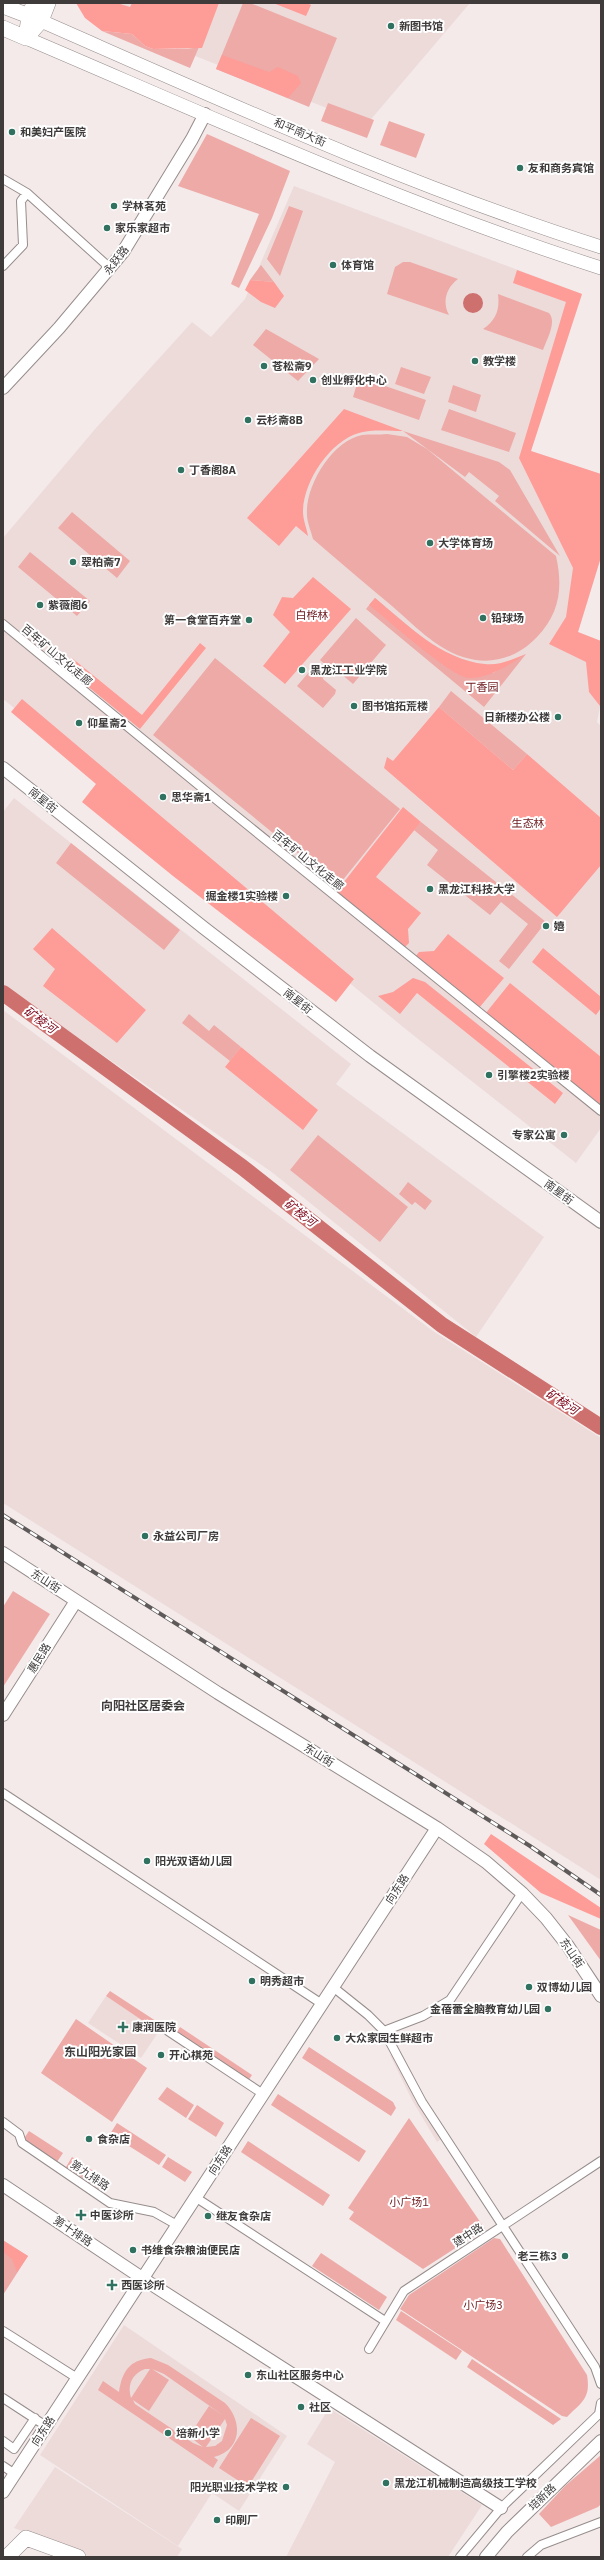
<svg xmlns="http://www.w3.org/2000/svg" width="604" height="2560" viewBox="0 0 604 2560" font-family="'IBM Plex Sans','Noto Sans SC',sans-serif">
	<rect width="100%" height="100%" fill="#f4eaea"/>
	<path fill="#eddbda" d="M87 3H470L367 124 109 22Z
		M294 186 582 294 531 451 601 474V557L578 632 601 641V702L597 722 601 726V1128L576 1163 408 1031 3 699V538L96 428 192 322 211 337 245 299Z
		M14 798 351 1064 336 1084 544 1237 476 1337 273 1173 3 986V812Z
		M3 1010 433 1331 601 1438V1880L3 1503Z
		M106 1996 159 2031 141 2058 88 2023Z
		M399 2049 428 2108 447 2135 437 2142 412 2100 390 2055Z
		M124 2325 287 2436 239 2511 212 2493 178 2546 40 2455Z
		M329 2408 482 2505 448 2557H286L335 2462 307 2444Z
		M55 2467 182 2549 177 2557H90L14 2528Z"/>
	<path fill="#edaaa7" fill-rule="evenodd" d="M243 3H250L337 38 309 107 216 69Z
		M102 31 132 34 145 46 153 49H188L199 47 190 68Z
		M328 103 374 120 367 138 321 121Z
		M389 121 425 134 416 158 380 145Z
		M207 134 290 171 272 218 239 288 231 284 259 214 178 186Z
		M289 206 303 211 280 276 267 259Z
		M403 262H410L458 279C446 288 442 302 449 315L387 294 395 267Z
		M261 265 274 282 250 280Z
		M498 294 549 313C557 322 547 339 543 350L483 329C496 320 500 310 498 294Z
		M266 329 319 359 298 381 253 345Z
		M401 367 431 377 424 394 395 384Z
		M359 377 426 400 419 420 353 397Z
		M453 385 481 395 476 412 448 402Z
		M449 409 516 433 509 452 441 430Z
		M403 431 499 462 510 470 560 556 495 501 499 496 469 472 465 477Z
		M387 434 407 437 427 449 556 556C563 587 560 613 537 637 517 658 491 666 463 657 435 648 413 624 392 606 365 584 339 561 313 539 311 531 307 522 307 515 305 486 332 441 362 435 370 434 379 435 387 434Z
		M72 512 130 561 117 578 58 528Z
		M30 552 90 601 77 616 18 567Z
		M375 598 432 646 493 673 526 654 484 707 366 609Z
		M356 618 386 645 353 684 333 667 329 668 320 660Z
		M215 658 400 809 338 886 153 735Z
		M315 665 324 673 323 679 336 690 335 694 323 708 297 686Z
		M451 691 527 754 513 770 439 707Z
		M421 822 546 922 509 969 499 961 528 924 501 902 490 915 427 865 438 850 414 830Z
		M71 843 180 930 164 950 56 863Z
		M189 1014 209 1031 214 1025 241 1047 230 1061 182 1023Z
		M318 1135 408 1207 380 1242 290 1170Z
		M408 1182 432 1201 425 1210 415 1202 412 1205 399 1194Z
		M13 1591 50 1614 3 1687V1607Z
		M568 1915 601 1930V1961Z
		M110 1991 162 2025 158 2031 106 1996Z
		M76 2019 147 2068 112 2122 41 2073Z
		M180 2027 252 2075 248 2081 176 2034Z
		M309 2047 393 2102 396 2108 391 2116 302 2058Z
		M167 2087 194 2105 186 2118 158 2099Z
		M278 2094 366 2151 359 2162 271 2105Z
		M197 2105 224 2123 216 2137 188 2119Z
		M409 2118 485 2229 423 2269 349 2219 354 2212 348 2208Z
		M117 2123 166 2155 159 2165 110 2134Z
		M29 2131 63 2153 57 2162 23 2140Z
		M248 2141 330 2195 323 2206 241 2152Z
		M72 2157 107 2180 101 2190 66 2167Z
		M168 2157 192 2172 185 2182 162 2167Z
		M494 2238 500 2239 587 2375C591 2398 582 2402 567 2417L562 2416 400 2309 409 2295Z
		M3 2240 28 2256 3 2295Z
		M321 2253 387 2297 379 2310 312 2266Z
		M401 2311 462 2351 456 2360 396 2320Z
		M151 2358 168 2365 225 2403C243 2421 242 2450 214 2457L218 2460 213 2468 98 2390 103 2381 119 2392C122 2372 129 2360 151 2358ZM145 2369H150L131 2398C127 2385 132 2374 145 2369ZM152 2369 164 2374 224 2416 209 2406 189 2436 203 2447 193 2443 135 2404 133 2400 149 2411 169 2380ZM225 2419 227 2425 222 2441 215 2446 206 2447Z
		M472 2359 561 2419 553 2425 467 2367Z
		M251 2418 280 2436 248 2487 219 2468Z
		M601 2455V2504L598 2507 551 2527 539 2514 565 2486Z"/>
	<path fill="#fe9c98" d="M76 3H117L130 7 132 3H219L202 48 153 49 145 46 132 34 102 31 85 18Z
		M273 3H307L311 5 306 16Z
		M222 55 269 72 278 67 298 76 301 83 288 98 216 69Z
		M517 270 582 294 531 451 601 474V557L578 632 601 641 600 706 589 692 586 662 549 644 566 617 573 568 519 458 566 302 513 283Z
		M250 280 274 282 284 296 275 308 261 302 245 290Z
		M344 409 403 431C390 431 372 429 359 433 330 441 303 482 303 512 303 520 307 529 308 536L296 526 279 546 247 518Z
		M313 577 351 609 285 684 263 666 290 632 273 615 282 597 293 598Z
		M375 598C406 624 442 660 485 664 499 666 513 659 526 654 509 665 492 677 470 678 453 679 386 618 369 605Z
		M200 643 206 648 140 729 64 667 72 658 142 715Z
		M22 699 354 979 336 1002 173 876 82 802 96 784 11 712Z
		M439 707 513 770 527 754 601 818V865L557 917 384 768 387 757 393 761Z
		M403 807 421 822 376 877 421 913 408 929 409 943 405 947 336 892Z
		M52 928 146 1010 117 1043 43 986 55 969 33 949Z
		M448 934 504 978 479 1008 415 957 419 952 434 951Z
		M543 948 601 997V1008L596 1015 532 962Z
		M413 978 425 982 563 1093 555 1104 417 993 400 1014 378 996 393 992Z
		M510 983 601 1057V1108L485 1014Z
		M241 1047 318 1110 303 1130 225 1067Z
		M491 1834 601 1908V1919L541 1893 484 1844Z
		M3 2241 28 2256 17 2272 12 2259 3 2252Z"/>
	<path fill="#cd706e" d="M463 303a10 10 0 1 1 20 0a10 10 0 1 1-20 0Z"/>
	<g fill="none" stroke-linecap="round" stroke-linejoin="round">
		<path stroke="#cd706e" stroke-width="16" d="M3 993 242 1167 442 1325 601 1427"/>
		<g stroke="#968d8c" stroke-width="10">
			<path id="street" d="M3 179 27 193
				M3 266 23 245 21 201 27 193 110 268
				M3 624 224 806 601 1111
				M3 1793 322 2004
				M333 1987 368 2015 384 2031 422 2102 595 2367 601 2384
				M168 2031 263 2094
				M384 2031 423 2016 450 2000 522 1893
				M3 2122 19 2134 22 2143 110 2203 154 2212 177 2225
				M195 2197 385 2321
				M3 2331 77 2378
				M369 2349 404 2291 601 2161
				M3 2398 46 2426
				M3 2441 14 2449 35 2418
				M3 2466 15 2474
				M460 2557 501 2508 599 2414 601 2403
				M527 2557 541 2545 601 2522"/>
		</g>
		<g stroke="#968d8c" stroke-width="14">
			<path id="secondary" d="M3 388 59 328 123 252 192 139 205 114
				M3 768 204 928 370 1056 601 1222
				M3 1553 218 1693 437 1828 486 1862 522 1893 546 1918 568 1946 601 1996
				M3 1715 76 1601
				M3 2185 148 2282 501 2508
				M3 2492 437 1828
				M486 2557 507 2532 601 2441"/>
		</g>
		<g stroke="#968d8c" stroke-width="14">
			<path id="primary" d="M32 17C219 99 406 185 601 247
				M26 38C216 119 404 205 601 268"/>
		</g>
		<g stroke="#968d8c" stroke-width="16">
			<path id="highway" d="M3 6 29 16
				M3 28 26 38
				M26 38 41 21 48 3
				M26 38 29 16 34 3
				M7 2557 26 2538 78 2557"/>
		</g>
		<use href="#street" stroke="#fff" stroke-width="8"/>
		<use href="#secondary" stroke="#fff" stroke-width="12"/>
		<use href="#primary" stroke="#fff" stroke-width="13"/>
		<use href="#highway" stroke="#fff" stroke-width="15"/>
		<g stroke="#5f5a5a" stroke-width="4">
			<path id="rail" d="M3 1515 530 1846 601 1895"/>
		</g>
		<use href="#rail" stroke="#fff" stroke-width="2.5" stroke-dasharray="8" stroke-linecap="butt"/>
	</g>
	<g fill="#31715f" stroke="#fff" stroke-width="1.5">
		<circle cx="391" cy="26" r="4"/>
		<circle cx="12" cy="132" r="4"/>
		<circle cx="520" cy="168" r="4"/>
		<circle cx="114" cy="206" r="4"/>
		<circle cx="107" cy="228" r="4"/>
		<circle cx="333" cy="265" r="4"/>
		<circle cx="475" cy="361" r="4"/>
		<circle cx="264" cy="366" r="4"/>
		<circle cx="313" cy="380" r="4"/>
		<circle cx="248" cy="420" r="4"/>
		<circle cx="181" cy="470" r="4"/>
		<circle cx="430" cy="543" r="4"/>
		<circle cx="73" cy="562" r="4"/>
		<circle cx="40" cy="605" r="4"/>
		<circle cx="483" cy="618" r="4"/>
		<circle cx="249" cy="620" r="4"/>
		<circle cx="302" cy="670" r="4"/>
		<circle cx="354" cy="706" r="4"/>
		<circle cx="558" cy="717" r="4"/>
		<circle cx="79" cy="723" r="4"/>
		<circle cx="163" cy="797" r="4"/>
		<circle cx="430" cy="889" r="4"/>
		<circle cx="286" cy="896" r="4"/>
		<circle cx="546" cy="926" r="4"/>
		<circle cx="489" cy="1075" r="4"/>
		<circle cx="564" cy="1135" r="4"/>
		<circle cx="145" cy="1536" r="4"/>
		<circle cx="147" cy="1861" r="4"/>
		<circle cx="252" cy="1981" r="4"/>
		<circle cx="529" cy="1987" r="4"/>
		<circle cx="548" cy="2009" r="4"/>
		<path d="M121 2021h4v4h4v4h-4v4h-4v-4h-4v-4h4z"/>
		<circle cx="337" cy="2038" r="4"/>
		<circle cx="161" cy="2055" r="4"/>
		<circle cx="89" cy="2139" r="4"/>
		<path d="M79 2209h4v4h4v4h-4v4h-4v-4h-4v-4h4z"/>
		<circle cx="208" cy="2216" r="4"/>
		<circle cx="133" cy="2250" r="4"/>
		<circle cx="565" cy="2256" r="4"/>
		<path d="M110 2279h4v4h4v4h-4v4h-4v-4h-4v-4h4z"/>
		<circle cx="248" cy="2375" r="4"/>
		<circle cx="301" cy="2407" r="4"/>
		<circle cx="168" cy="2433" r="4"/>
		<circle cx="386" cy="2483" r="4"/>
		<circle cx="286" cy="2487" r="4"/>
		<circle cx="217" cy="2520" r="4"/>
	</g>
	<g text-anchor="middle" stroke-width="4" stroke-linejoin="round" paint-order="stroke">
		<g font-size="11" font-weight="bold" fill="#3f3b3b" stroke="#fff" text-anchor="start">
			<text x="399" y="30">新图书馆</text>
			<text x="20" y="136">和美妇产医院</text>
			<text x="528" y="172">友和商务宾馆</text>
			<text x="122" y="210">学林茗苑</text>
			<text x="115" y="232">家乐家超市</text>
			<text x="341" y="269">体育馆</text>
			<text x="483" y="365">教学楼</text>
			<text x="272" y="370">苍松斋9</text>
			<text x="321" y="384">创业孵化中心</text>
			<text x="256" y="424">云杉斋8B</text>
			<text x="189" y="474">丁香阁8A</text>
			<text x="438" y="547">大学体育场</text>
			<text x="81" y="566">翠柏斋7</text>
			<text x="48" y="609">紫薇阁6</text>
			<text x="491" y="622">铅球场</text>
			<text x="241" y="624" text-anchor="end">第一食堂百卉堂</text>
			<text x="310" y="674">黑龙江工业学院</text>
			<text x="362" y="710">图书馆拓荒楼</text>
			<text x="550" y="721" text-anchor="end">日新楼办公楼</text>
			<text x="87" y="727">仰星斋2</text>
			<text x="171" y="801">思华斋1</text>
			<text x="438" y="893">黑龙江科技大学</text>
			<text x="278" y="900" text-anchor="end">掘金楼1实验楼</text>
			<text x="554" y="930">嬉</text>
			<text x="497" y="1079">引擎楼2实验楼</text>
			<text x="556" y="1139" text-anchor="end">专家公寓</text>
			<text x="153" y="1540">永益公司厂房</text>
			<text x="155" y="1865">阳光双语幼儿园</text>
			<text x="260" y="1985">明秀超市</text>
			<text x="537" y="1991">双博幼儿园</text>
			<text x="540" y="2013" text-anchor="end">金蓓蕾全脑教育幼儿园</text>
			<text x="132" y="2031">康润医院</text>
			<text x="345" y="2042">大众家园生鲜超市</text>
			<text x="169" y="2059">开心棋苑</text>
			<text x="97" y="2143">食杂店</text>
			<text x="90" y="2219">中医诊所</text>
			<text x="216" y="2220">继友食杂店</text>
			<text x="141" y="2254">书维食杂粮油便民店</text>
			<text x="557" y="2260" text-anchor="end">老三栋3</text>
			<text x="121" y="2289">西医诊所</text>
			<text x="256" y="2379">东山社区服务中心</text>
			<text x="309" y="2411">社区</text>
			<text x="176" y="2437">培新小学</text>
			<text x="394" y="2487">黑龙江机械制造高级技工学校</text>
			<text x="278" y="2491" text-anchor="end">阳光职业技术学校</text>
			<text x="225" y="2524">印刷厂</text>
		</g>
		<g font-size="11" fill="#3f3b3b" stroke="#fff">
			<text transform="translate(300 132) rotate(23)" y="4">和平南大街</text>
			<text transform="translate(116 260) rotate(-52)" y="4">永跃路</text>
			<text transform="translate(57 655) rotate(40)" y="4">百年矿山文化走廊</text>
			<text transform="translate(43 800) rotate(39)" y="4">南星街</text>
			<text transform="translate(308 860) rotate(39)" y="4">百年矿山文化走廊</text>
			<text transform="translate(298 1001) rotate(38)" y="4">南星街</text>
			<text transform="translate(559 1192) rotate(36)" y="4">南星街</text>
			<text transform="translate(46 1581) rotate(33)" y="4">东山街</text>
			<text transform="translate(39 1658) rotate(-58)" y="4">惠民路</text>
			<text transform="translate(319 1755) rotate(32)" y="4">东山街</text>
			<text transform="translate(397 1889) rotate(-57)" y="4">向东路</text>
			<text transform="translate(572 1953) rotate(55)" y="4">东山街</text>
			<text transform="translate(220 2160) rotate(-57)" y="4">向东路</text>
			<text transform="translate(90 2175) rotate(34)" y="4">第九排路</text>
			<text transform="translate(73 2231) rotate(34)" y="4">第十排路</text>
			<text transform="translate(468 2235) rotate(-33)" y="4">建中路</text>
			<text transform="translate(43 2431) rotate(-57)" y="4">向东路</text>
			<text transform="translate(542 2497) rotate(-44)" y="4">培新路</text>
		</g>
		<g font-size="11" fill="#6b161b" stroke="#fff">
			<text x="312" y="619">白桦林</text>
			<text x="482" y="691">丁香园</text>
			<text x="528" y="827">生态林</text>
			<text x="409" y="2206">小广场1</text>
			<text x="483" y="2309">小广场3</text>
		</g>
		<g font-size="12" font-style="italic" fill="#7b0216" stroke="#fff">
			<text transform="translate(40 1020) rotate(36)" y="4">矿棱河</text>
			<text transform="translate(300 1213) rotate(38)" y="4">矿棱河</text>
			<text transform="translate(562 1402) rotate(33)" y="4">矿棱河</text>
		</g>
		<g font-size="12" font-weight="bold" fill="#3f3b3b" stroke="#fff">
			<text x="143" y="1710">向阳社区居委会</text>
			<text x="100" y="2056">东山阳光家园</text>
		</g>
	</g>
	<rect width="604" height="2560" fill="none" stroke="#3f3b3b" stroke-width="8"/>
</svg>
